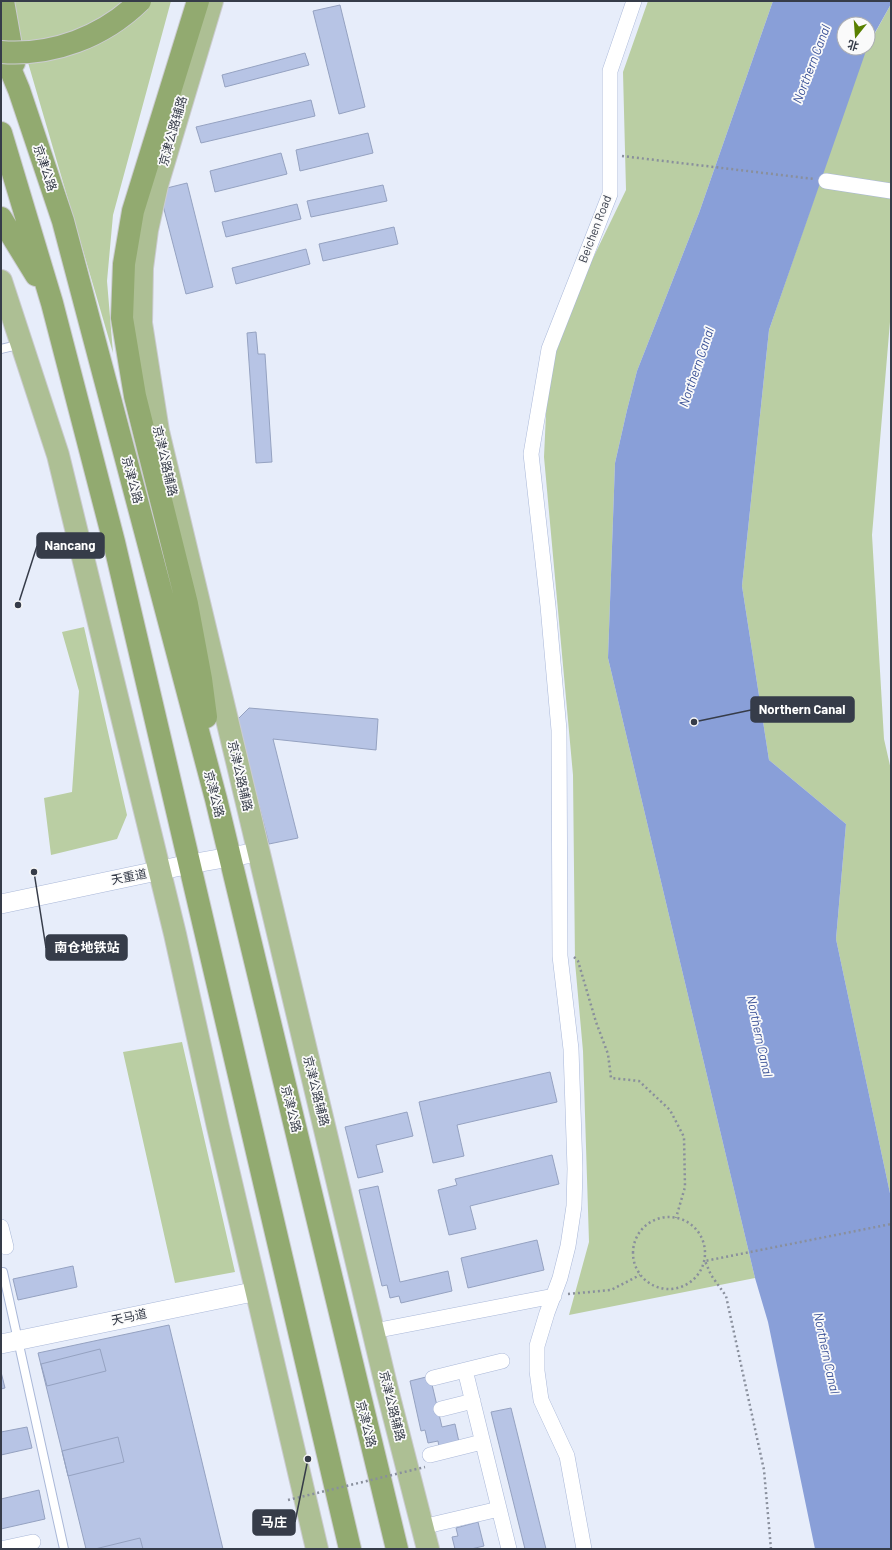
<svg xmlns="http://www.w3.org/2000/svg" width="892" height="1550" viewBox="0 0 892 1550" font-family="Barlow,'Noto Sans SC',sans-serif">
	<rect width="100%" height="100%" fill="#e7edfa"/>
	<path fill="#bacea3" d="M10 1H171L113 215 107 281 113 353Z
		M648 1H773L699 213 637 371 627 410 615 463 608 658 755 1278 569 1315 589 1242 583 1051 575 962 573 775 544 457 549 349 626 190 623 72Z
		M891 4V310L872 535 884 739 891 770V1198L836 939 846 824 769 760 742 586 769 330 864 53Z
		M84 627 127 815 117 839 51 855 44 798 72 792 79 691 62 632Z
		M182 1042 235 1272 175 1283 123 1052Z"/>
	<path fill="#899fd8" d="M773 1H891V4L868 45V24H844V48H867L769 330 742 586 769 760 846 824 836 939 891 1198V1549H815L768 1322 755 1278 608 658 615 463 627 410 637 371 699 213Z"/>
	<path fill="#b7c4e5" stroke="#95a2c1" d="M340 5 365 107 339 114 313 11Z
		M305 53 309 65 225 87 222 75Z
		M311 100 315 116 201 143 196 127Z
		M368 133 373 153 300 171 296 150Z
		M281 153 287 174 215 192 210 171Z
		M187 183 213 287 186 294 159 190Z
		M383 185 387 201 311 217 307 201Z
		M297 204 301 219 226 237 222 222Z
		M394 227 398 244 323 261 319 244Z
		M306 249 310 264 236 284 232 268Z
		M256 332 258 354H265L272 462 256 463 247 333Z
		M249 708 378 719 376 750 273 739 298 838 269 844 237 720Z
		M550 1072 557 1102 457 1125 464 1156 433 1163 419 1102Z
		M407 1112 413 1136 376 1145 383 1172 358 1178 345 1127Z
		M552 1155 559 1184 470 1206 476 1229 449 1235 438 1190 457 1185 455 1179Z
		M378 1186 400 1282 448 1271 452 1291 401 1303 399 1296 390 1298 387 1285 382 1286 359 1190Z
		M537 1240 544 1270 468 1288 461 1258Z
		M73 1266 77 1287 18 1300 13 1279Z
		M169 1325 223 1549H86L38 1353Z
		M100 1349 106 1371 47 1386 41 1364Z
		M1 1372 5 1388 1 1389Z
		M430 1376 442 1427 455 1424 459 1442 439 1447 438 1441 428 1443 425 1430 421 1431 410 1381Z
		M511 1408 546 1549H525L491 1412Z
		M27 1427 32 1448 1 1455V1432Z
		M118 1437 124 1462 68 1476 62 1451Z
		M39 1490 45 1519 1 1529V1499Z
		M478 1522 484 1546 471 1549H455L452 1537 458 1536 456 1528Z
		M140 1538 143 1549H95Z"/>
	<g fill="none" stroke-linecap="round" stroke-linejoin="round">
		<g stroke="#aab8d8" stroke-width="10">
			<path id="service" d="M1 349 22 344
				M1 1272H3L64 1549"/>
		</g>
		<g stroke="#aab8d8" stroke-width="16">
			<path id="minor" d="M826 181 891 191
				M1 1227 6 1247
				M374 1331 554 1296
				M465 1370 509 1549
				M433 1378 502 1361
				M441 1409 473 1401
				M430 1455 482 1442
				M422 1527 499 1509
				M1 1549 33 1542
				M584 1549 567 1456 541 1400 537 1371V1346L547 1313 560 1278 568 1246 574 1206 575 1169 571 1049 560 956 559 730 548 606 531 454 549 349 610 194V71L634 1"/>
		</g>
		<g stroke="#aab8d8" stroke-width="20">
			<path id="tertiary" d="M1 904 190 864 258 852
				M1 1344 257 1291"/>
		</g>
		<g stroke="#cbccd0" stroke-width="24">
			<path id="primary" d="M212 1 157 185 147 230 142 268 141 323 158 431 387 1389 428 1549
				M1 281 58 455 175 934 218 1127 317 1549"/>
		</g>
		<g stroke="#cbccd0" stroke-width="24">
			<path id="trunk" d="M3 1 14 63
				M198 1 133 211 124 264 122 318 135 396 187 604 201 679 206 717
				M1 47 19 90 63 221 216 799 397 1549
				M1 133 52 303 114 542 350 1549
				M1 218 36 275"/>
		</g>
		<path stroke="#898f9c" stroke-width="2.5" stroke-dasharray="2 3" stroke-linecap="butt" d="M622 156 814 179
			M574 957 578 961 596 1022 608 1054 611 1078 639 1081 670 1110 684 1137 685 1187 676 1218
			M633 1253a36 36 0 1 1 72 0a36 36 0 1 1-72 0Z
			M568 1294 611 1290 640 1275
			M771 1549 764 1470 726 1296 711 1275 705 1261 891 1224"/>
		<use href="#service" stroke="#fff" stroke-width="8"/>
		<use href="#minor" stroke="#fff" stroke-width="15"/>
		<use href="#tertiary" stroke="#fff" stroke-width="19"/>
		<use href="#primary" stroke="#adbf94" stroke-width="22"/>
		<use href="#trunk" stroke="#92aa70" stroke-width="22"/>
		<g stroke="#cbccd0" stroke-width="24" stroke-linecap="butt">
			<path id="trunk-bridge" d="M1 52C53 56 103 37 140 1"/>
		</g>
		<path stroke="#898f9c" stroke-width="2.5" stroke-dasharray="2 3" stroke-linecap="butt" d="M288 1500 425 1467"/>
		<use href="#trunk-bridge" stroke="#92aa70" stroke-width="22"/>
	</g>
	<g text-anchor="middle" stroke-width="3.5" stroke-linejoin="round" paint-order="stroke">
		<g font-size="12" fill="#363c49" stroke="#fafafa">
			<text transform="translate(173 131) rotate(-74)" y="4">京津公路辅路</text>
			<text transform="translate(45 168) rotate(71)" y="4">京津公路</text>
			<text transform="translate(595 229) rotate(-69)" y="4">Beichen Road</text>
			<text transform="translate(165 461) rotate(77)" y="4">京津公路辅路</text>
			<text transform="translate(132 480) rotate(75)" y="4">京津公路</text>
			<text transform="translate(240 776) rotate(77)" y="4">京津公路辅路</text>
			<text transform="translate(214 794) rotate(76)" y="4">京津公路</text>
			<text transform="translate(129 877) rotate(-11)" y="4">天重道</text>
			<text transform="translate(316 1091) rotate(76)" y="4">京津公路辅路</text>
			<text transform="translate(291 1109) rotate(76)" y="4">京津公路</text>
			<text transform="translate(129 1317) rotate(-12)" y="4">天马道</text>
			<text transform="translate(392 1406) rotate(76)" y="4">京津公路辅路</text>
			<text transform="translate(366 1424) rotate(76)" y="4">京津公路</text>
		</g>
		<g font-size="13" font-style="italic" fill="#3a5197" stroke="#fafafa">
			<text transform="translate(811 64) rotate(-69)" y="5">Northern Canal</text>
			<text transform="translate(696 367) rotate(-71)" y="5">Northern Canal</text>
			<text transform="translate(760 1036) rotate(78)" y="5">Northern Canal</text>
			<text transform="translate(827 1353) rotate(78)" y="5">Northern Canal</text>
		</g>
	</g>
	<path fill="none" stroke="#363c49" stroke-width="1.5" d="M18 605L37 546M694 722L751 710M34 872L46 948M308 1459L295 1522"/>
	<g fill="#363c49" stroke="#fafafa" stroke-width="1.5">
		<circle cx="18" cy="605" r="4"/>
		<circle cx="694" cy="722" r="4"/>
		<circle cx="34" cy="872" r="4"/>
		<circle cx="308" cy="1459" r="4"/>
	</g>
	<g fill="#363c49" stroke="#363c49" stroke-width="1.5">
		<rect x="37" y="533" width="67" height="25" rx="4"/>
		<rect x="751" y="697" width="103" height="25" rx="4"/>
		<rect x="46" y="935" width="81" height="25" rx="4"/>
		<rect x="253" y="1510" width="42" height="25" rx="4"/>
	</g>
	<g font-size="13" text-anchor="middle" font-weight="bold" fill="#fff">
		<text x="70" y="550">Nancang</text>
		<text x="802" y="714">Northern Canal</text>
		<text x="87" y="952">南仓地铁站</text>
		<text x="274" y="1527">马庄</text>
	</g>
	<rect width="892" height="1550" fill="none" stroke="#363c49" stroke-width="4"/>
	<g transform="translate(856 36) rotate(197)"><circle r="19" fill="#fafafa" stroke="#acaeb3"/>
	<path d="M0-3L7 15L0 10L-7 15Z" fill="#598000"/>
	<text y="-6" font-size="11" font-weight="bold" text-anchor="middle" fill="#363c49">北</text>
	</g>
</svg>
